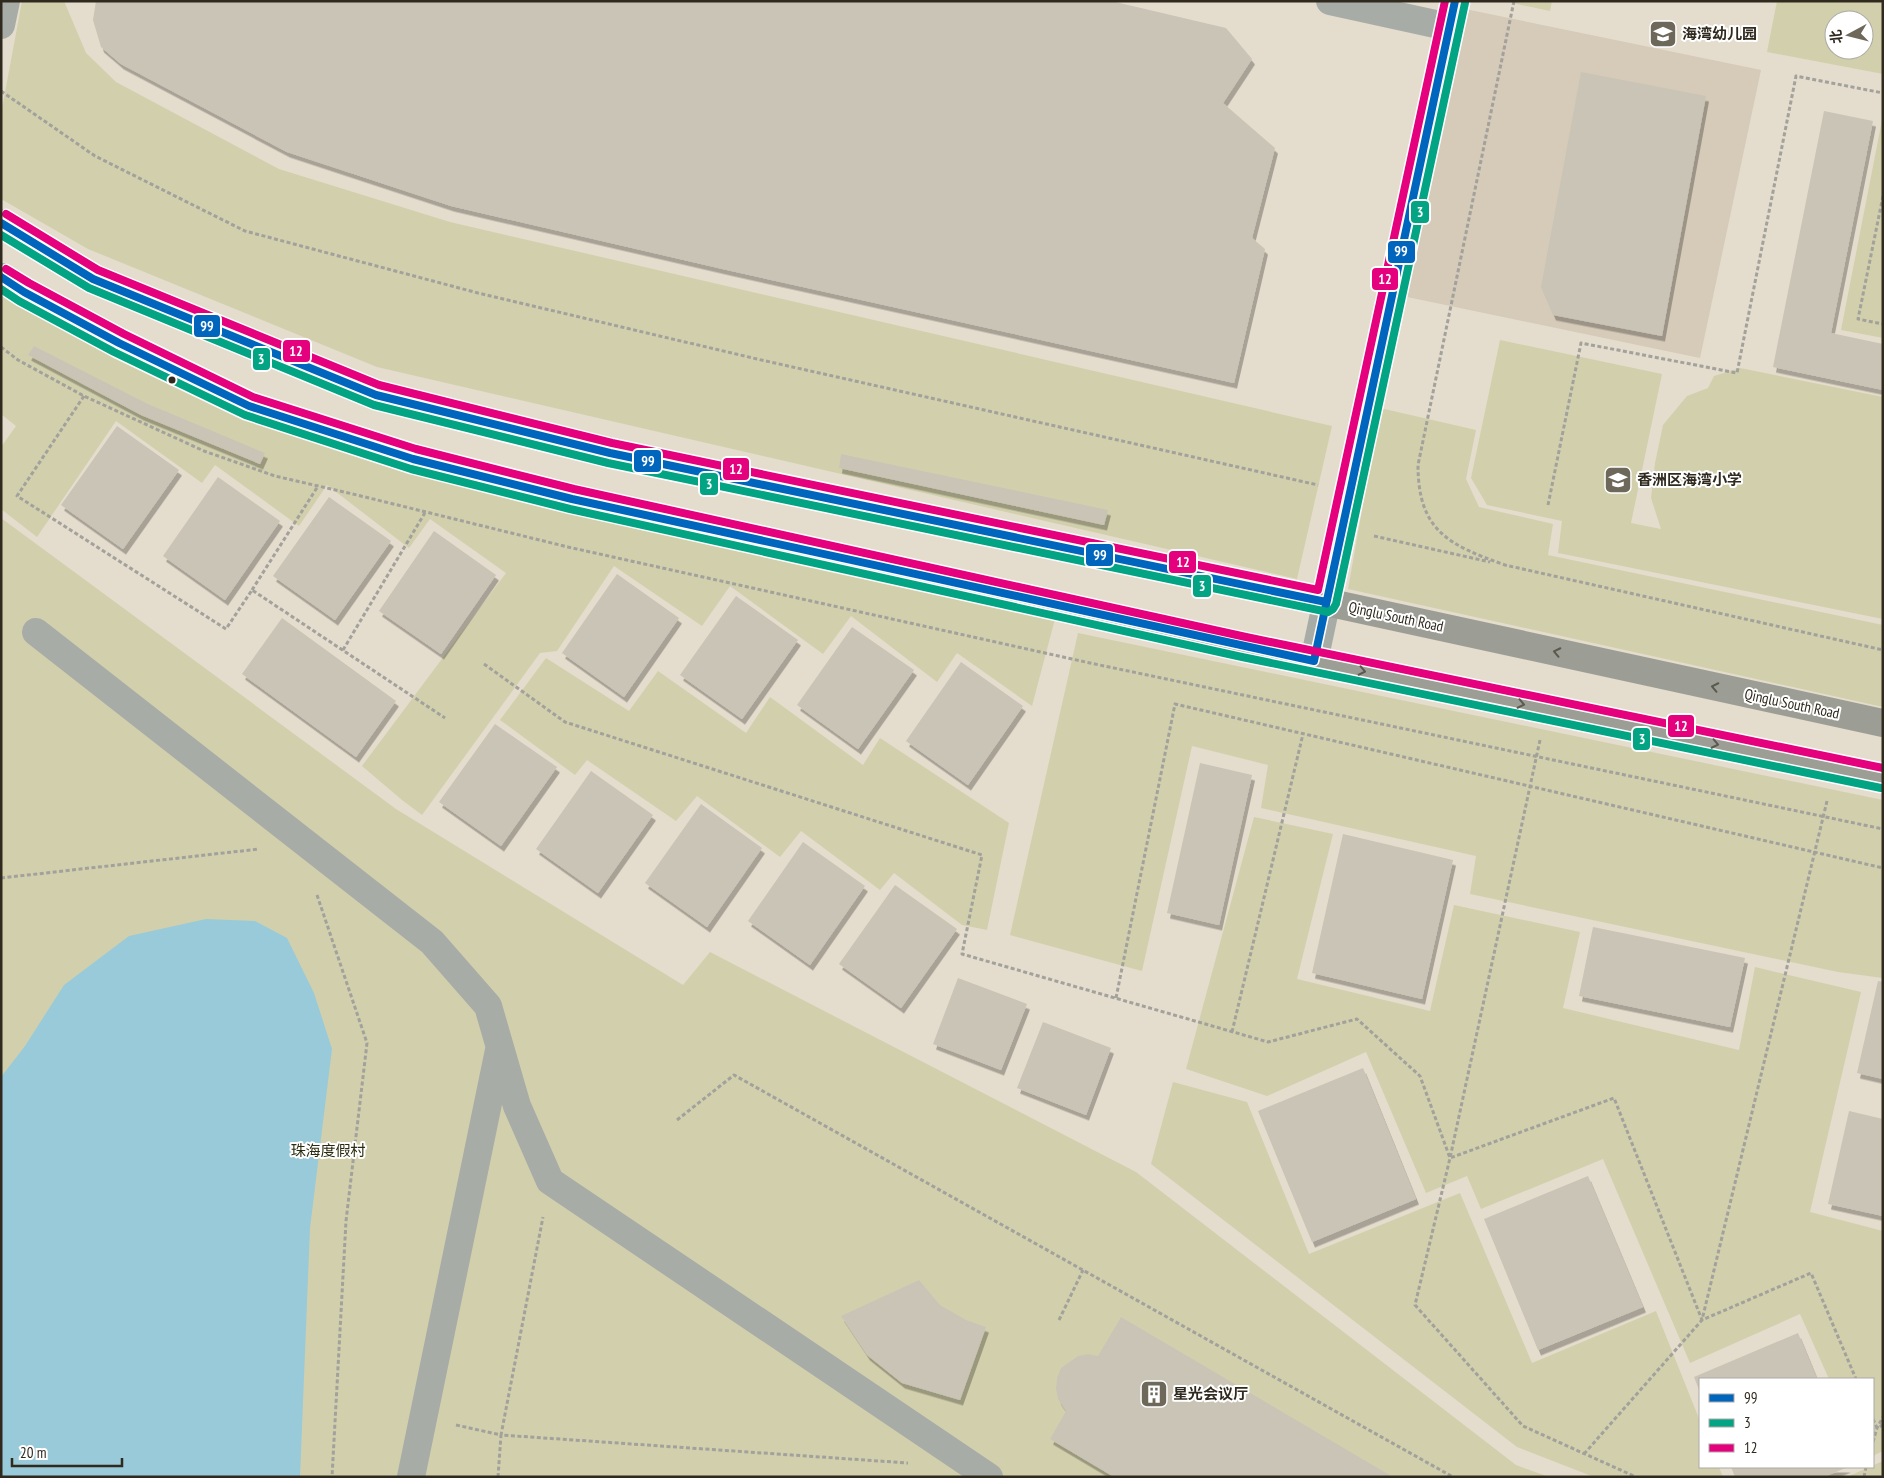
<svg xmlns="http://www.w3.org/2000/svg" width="1884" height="1478" viewBox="0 0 1884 1478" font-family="'PT Sans Narrow','Noto Sans SC',sans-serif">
	<defs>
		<filter id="shadow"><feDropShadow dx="3" dy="5.5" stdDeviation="0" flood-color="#0004"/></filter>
	</defs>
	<rect width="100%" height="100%" fill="#e4dccc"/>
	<path fill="#d6cab9" d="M1455 7 1761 70 1700 358 1393 294Z"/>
	<path fill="#d2d0ac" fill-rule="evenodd" d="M22 1H64L86 53 116 82 279 169 450 222 1332 426 1297 579 377 367 88 249 1 199V114Z
		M1503 1H1552L1550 11Z
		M1777 1H1883V74L1767 52ZM1834 20H1864V50H1834Z
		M1883 115V338L1841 330Z
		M1 291 412 469 587 517 1055 619 1032 706 957 653 937 682 851 616 823 654 730 586 702 626 614 566 557 651 540 653 422 815 402 800 362 766 506 573 430 519 409 548 327 485 299 526 215 465 202 483 116 421 37 537 1 509V447L16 426 1 414Z
		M1500 340 1662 374 1631 523 1661 529 1651 498 1655 463 1663 425 1687 396 1708 388 1714 376 1740 368 1883 397V619L1558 553 1562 521 1487 505 1471 478Z
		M1380 408 1476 430 1466 479 1479 507 1553 524 1548 555 1883 625V707L1348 589Z
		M1 518 396 809 683 985 710 952 1136 1172 1516 1465 1549 1477H1Z
		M1078 633 1883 800V978L1838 972 1470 894 1476 856 1261 808 1268 765 1192 746 1142 971 1010 935Z
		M546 658 629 711 658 671 746 733 770 697 863 765 880 738 1009 823 987 930 962 925 894 873 880 890 801 831 780 857 697 796 676 821 587 760 575 775 500 720Z
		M1254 817 1333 834 1297 979 1430 1011 1454 905 1580 932 1563 1008 1739 1050 1755 967 1861 992 1810 1212 1883 1231V1451L1873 1456V1379H1829L1800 1314 1690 1363 1603 1159 1481 1209 1467 1176 1426 1193 1366 1052 1267 1096 1186 1069Z
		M1173 1082 1247 1102 1309 1254 1460 1193 1532 1363 1656 1311 1700 1421V1467H1719L1723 1477H1594L1517 1447 1151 1164Z
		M1883 1461V1477H1847Z"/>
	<path fill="#98cad9" d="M206 919 255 921 287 938 314 993 332 1049 310 1228 300 1477H1V1077L25 1046 64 985 129 936Z"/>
	<path fill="#cac4b6" filter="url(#shadow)" d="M96 1H1111L1226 28 1252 59 1223 103 1275 148 1252 238 1265 249 1234 383 727 270 451 206 287 152 121 64 101 47 93 20Z
		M1581 72 1706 96 1662 336 1553 315 1541 287Z
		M1824 111 1873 121 1831 333 1883 344V390L1773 367Z
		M34 346 148 404 265 453 260 464 141 415 28 355Z
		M117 426 179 470 123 549 61 505Z
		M841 454 1108 510 1104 525 839 468Z
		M218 477 280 521 225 600 163 556Z
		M329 497 391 541 335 620 273 576Z
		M434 531 496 575 441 654 379 611Z
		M617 574 679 618 624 697 562 653Z
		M736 596 798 640 742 719 680 675Z
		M282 618 396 701 356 757 242 674Z
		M852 627 914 670 858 749 797 705Z
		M961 662 1023 706 968 785 906 741Z
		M495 724 557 767 501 846 439 802Z
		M1200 763 1252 775 1219 925 1167 913Z
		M591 771 653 815 598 893 536 849Z
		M701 804 762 848 707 927 645 883Z
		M1343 834 1453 860 1422 999 1312 973Z
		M803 842 865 886 810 965 748 921Z
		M895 885 957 929 901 1008 839 964Z
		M1593 927 1745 958 1730 1027 1579 996Z
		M958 978 1027 1004 1001 1070 933 1044Z
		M1878 981 1883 982V1079L1857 1073Z
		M1043 1022 1111 1048 1086 1115 1017 1088Z
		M1363 1068 1416 1199 1312 1242 1258 1111Z
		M1849 1111 1883 1119V1216L1828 1204Z
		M1588 1176 1643 1307 1538 1350 1484 1219Z
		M919 1280 940 1305 966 1320 986 1327 960 1400 902 1383 867 1355 841 1316Z
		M1121 1317 1393 1477H1114L1050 1439 1066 1411 1058 1399 1056 1389 1057 1378 1061 1368 1078 1356 1088 1354 1098 1356Z
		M1798 1333 1817 1379H1700V1392L1694 1377Z
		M1731 1467H1848L1824 1477H1735Z"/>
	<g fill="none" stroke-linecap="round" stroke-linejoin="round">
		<path stroke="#a2a19b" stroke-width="3" stroke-dasharray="4 2.5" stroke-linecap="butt" d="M1514 1 1418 465C1418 531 1449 545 1505 565L1883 650
			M1 91 95 156 245 231 478 293 757 359 1318 485
			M1883 196 1858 319 1883 324
			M1 347 18 360 84 396 204 451 275 476 357 495 568 547 1090 663 1883 829
			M84 396 17 496 226 629 252 590 445 718
			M1548 505 1581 343 1737 373 1796 76 1883 93
			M1374 536 1490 562
			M252 590 318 486
			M343 650 426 511
			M484 664 565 722 982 855 962 954 1268 1042 1357 1019 1420 1076 1450 1158 1614 1098 1702 1320 1811 1273 1856 1379
			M1540 740 1450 1158 1415 1305 1523 1426 1636 1477
			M1 878 259 849
			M317 895 367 1043 346 1221 332 1477
			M1116 998 1175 704 1883 868
			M1232 1032 1303 734
			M677 1120 734 1075 1453 1477
			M1059 1320 1083 1270
			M1873 1419 1877 1428 1883 1425
			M456 1425 501 1435 543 1217
			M1873 1442 1877 1428 1883 1417
			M1584 1454 1702 1320 1827 801
			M498 1477 501 1435 908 1463
			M1864 1477 1866 1467"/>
		<path stroke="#a8aca7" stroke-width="28" d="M1330 1 1449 27
			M1 25 6 1
			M36 632 432 942 488 1006 517 1106 550 1181 989 1477
			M1314 661 1455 1
			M411 1477 499 1050"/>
		<path stroke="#9c9e96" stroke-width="28" d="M1 223 93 279 376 395 610 453 1326 602 1883 723
			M1 277 24 292 119 343 249 406 413 459 572 499 1244 647 1883 778"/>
		<g stroke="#fff" stroke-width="11">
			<path id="bus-1" d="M1 223 93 279 376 395 610 453 1326 602
				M1 277 24 292 119 343 249 406 413 459 572 499 1314 661 1455 1"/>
		</g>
		<g stroke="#fff" stroke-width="11">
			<path id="bus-2" d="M1 235 89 288 374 405 608 463 1328 612 1333 609 1336 604 1465 3
				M1 289 19 301 114 352 245 415 411 469 570 509 1242 657 1881 788"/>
		</g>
		<g stroke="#fff" stroke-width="11">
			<path id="bus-3" d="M6 214 98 270 379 385 612 443 1318 590 1445 1
				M6 269 29 283 124 334 253 397 416 449 574 489 1246 637 1883 768"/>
		</g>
		<use href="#bus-1" stroke="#0065bd" stroke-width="8"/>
		<use href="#bus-2" stroke="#02a483" stroke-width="8"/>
		<use href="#bus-3" stroke="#e5007d" stroke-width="8"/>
	</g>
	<defs><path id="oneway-chevron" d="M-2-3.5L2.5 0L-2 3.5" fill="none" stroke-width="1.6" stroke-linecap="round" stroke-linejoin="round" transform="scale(1.25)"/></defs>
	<g stroke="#5b584e">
		<use href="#oneway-chevron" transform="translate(1557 652) rotate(-168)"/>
		<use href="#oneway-chevron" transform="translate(1362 671) rotate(12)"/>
		<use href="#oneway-chevron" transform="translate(1715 687) rotate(-168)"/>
		<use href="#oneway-chevron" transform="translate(1521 704) rotate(12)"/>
		<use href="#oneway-chevron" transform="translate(1715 744) rotate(12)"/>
	</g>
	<defs>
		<g id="school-square" transform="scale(1.4375)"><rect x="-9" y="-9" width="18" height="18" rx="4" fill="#6e685b" stroke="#fff"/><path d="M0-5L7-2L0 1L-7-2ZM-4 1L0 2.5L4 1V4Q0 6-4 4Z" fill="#fff"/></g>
		<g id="building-square" transform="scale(1.4375)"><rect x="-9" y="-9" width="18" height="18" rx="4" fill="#6e685b" stroke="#fff"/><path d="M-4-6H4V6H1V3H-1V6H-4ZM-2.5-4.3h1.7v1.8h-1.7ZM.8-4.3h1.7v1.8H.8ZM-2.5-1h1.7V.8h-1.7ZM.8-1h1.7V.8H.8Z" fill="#fff"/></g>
	</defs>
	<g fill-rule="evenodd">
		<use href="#school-square" x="1663" y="34"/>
		<use href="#school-square" x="1618" y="480"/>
		<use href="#building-square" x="1154" y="1394"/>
	</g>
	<circle fill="#2f291e" stroke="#fff" stroke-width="2" cx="172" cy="380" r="4.5"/>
	<g text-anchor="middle" stroke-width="4" stroke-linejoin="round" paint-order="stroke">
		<g font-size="15" font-weight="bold" fill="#2f291e" stroke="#fff" text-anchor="start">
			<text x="1682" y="39">海湾幼儿园</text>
			<text x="1637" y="485">香洲区海湾小学</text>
			<text x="1173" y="1399">星光会议厅</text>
		</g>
		<g font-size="15" fill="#2f291e" stroke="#fff">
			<text transform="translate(1396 617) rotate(12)" y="5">Qinglu South Road</text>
			<text transform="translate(1792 704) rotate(12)" y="5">Qinglu South Road</text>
		</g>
		<g font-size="15" fill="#2b2c0f" stroke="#fff">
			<text x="328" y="1156">珠海度假村</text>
		</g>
	</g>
	<g stroke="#fff" stroke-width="2">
		<rect x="1410" y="200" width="20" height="24" rx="5" fill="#02a483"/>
		<rect x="1387" y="240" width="29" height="24" rx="5" fill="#0065bd"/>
		<rect x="1371" y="267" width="28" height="24" rx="5" fill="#e5007d"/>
		<rect x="193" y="314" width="28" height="24" rx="5" fill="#0065bd"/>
		<rect x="282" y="339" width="29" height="24" rx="5" fill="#e5007d"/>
		<rect x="252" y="347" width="19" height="24" rx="5" fill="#02a483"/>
		<rect x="633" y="449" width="29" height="24" rx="5" fill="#0065bd"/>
		<rect x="722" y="457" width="28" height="24" rx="5" fill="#e5007d"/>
		<rect x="699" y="472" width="20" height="24" rx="5" fill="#02a483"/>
		<rect x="1085" y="543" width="29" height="24" rx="5" fill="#0065bd"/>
		<rect x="1168" y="550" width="29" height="24" rx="5" fill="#e5007d"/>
		<rect x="1192" y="574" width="20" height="24" rx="5" fill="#02a483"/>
		<rect x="1667" y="714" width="28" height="24" rx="5" fill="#e5007d"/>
		<rect x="1632" y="727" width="19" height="24" rx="5" fill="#02a483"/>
	</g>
	<g font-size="14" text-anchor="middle" font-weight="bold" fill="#fff">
		<text x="1420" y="217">3</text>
		<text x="1401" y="256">99</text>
		<text x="1385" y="284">12</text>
		<text x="207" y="331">99</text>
		<text x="296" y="356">12</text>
		<text x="261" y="364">3</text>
		<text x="648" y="466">99</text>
		<text x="736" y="474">12</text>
		<text x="709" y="489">3</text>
		<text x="1100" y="560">99</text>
		<text x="1183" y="567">12</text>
		<text x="1202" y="591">3</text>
		<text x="1681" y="731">12</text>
		<text x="1642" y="744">3</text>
	</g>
	<rect width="1884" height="1478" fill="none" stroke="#2f291e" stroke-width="5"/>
	<rect x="1699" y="1378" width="175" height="90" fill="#ffffff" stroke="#aca9a5"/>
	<rect x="1709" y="1394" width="25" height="8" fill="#0065bd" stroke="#aca9a5"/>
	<text x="1744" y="1403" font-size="15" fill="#2f291e">99</text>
	<rect x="1709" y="1419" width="25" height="8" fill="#02a483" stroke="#aca9a5"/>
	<text x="1744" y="1428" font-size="15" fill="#2f291e">3</text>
	<rect x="1709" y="1444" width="25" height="8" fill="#e5007d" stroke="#aca9a5"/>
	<text x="1744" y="1453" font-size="15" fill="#2f291e">12</text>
	<g transform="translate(1849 35) rotate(263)"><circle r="24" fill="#ffffff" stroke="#aca9a5"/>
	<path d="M0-4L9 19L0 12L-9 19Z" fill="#6e685b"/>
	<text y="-8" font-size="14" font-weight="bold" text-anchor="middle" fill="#2f291e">北</text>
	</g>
	<path d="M12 1458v8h110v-8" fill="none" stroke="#2f291e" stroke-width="2.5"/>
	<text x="20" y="1458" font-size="15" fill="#2f291e" stroke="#ffffff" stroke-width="4" paint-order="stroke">20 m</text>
</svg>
